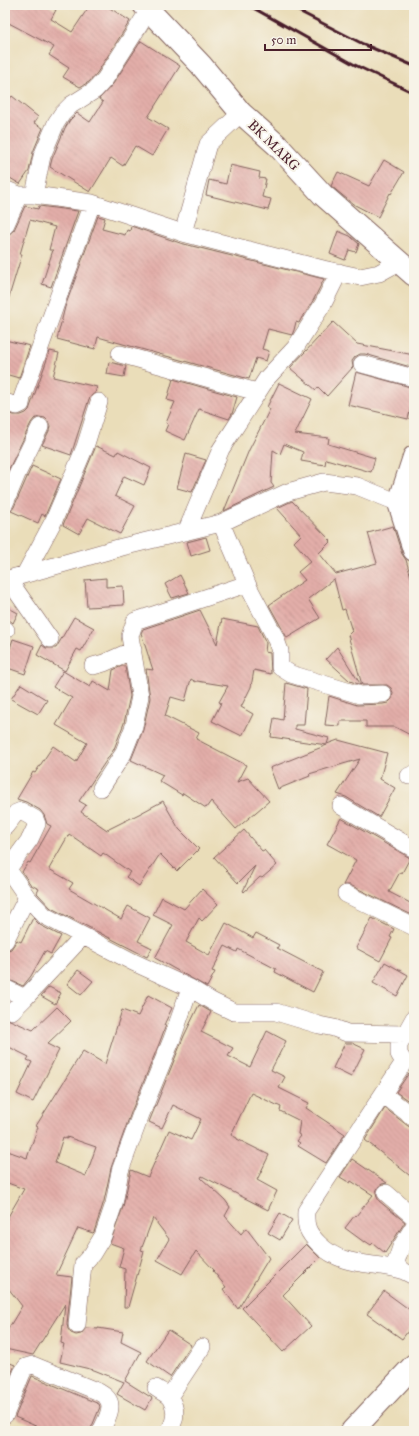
<svg xmlns="http://www.w3.org/2000/svg" width="419" height="1436" viewBox="0 0 419 1436" font-family="'IM FELL Great Primer',serif">
	<defs>
		<pattern id="building-back-hatch" width="6" height="6" patternUnits="userSpaceOnUse"><rect width="6" height="6" fill="#e3aea9"/><path d="M-1 5l2 2M0 0l6 6M5-1l2 2" fill="none" stroke="#c49592"/></pattern>
	</defs>
	<rect width="100%" height="100%" fill="#f7f3e8"/>
	<filter id="ink" filterUnits="userSpaceOnUse"><feTurbulence type="fractalNoise" baseFrequency=".025" numOctaves="2"/><feDisplacementMap in="SourceGraphic" scale="8" xChannelSelector="R" yChannelSelector="G"/><feConvolveMatrix kernelMatrix="1 2 1 2 8 2 1 2 1" color-interpolation-filters="sRGB"/></filter>
	<filter id="wash" filterUnits="userSpaceOnUse"><feTurbulence type="fractalNoise" baseFrequency=".012" numOctaves="4" result="noise"/><feDisplacementMap in="SourceGraphic" scale="16" xChannelSelector="R" yChannelSelector="G"/><feGaussianBlur stdDeviation="0.9" result="paint"/><feColorMatrix in="noise" values="0 0 0 0 0 0 0 0 0 0 0 0 0 0 0 0 0 1.4 0 .05"/><feComposite in="paint" operator="in"/></filter>
	<g filter="url(#wash)">
		<rect width="100%" height="100%" fill="#eaddb9"/>
		<g id="blocks">
			<path fill="url(#building-back-hatch)" fill-rule="evenodd" d="M5 5H47L56 10 51 19 72 32 90 5H105L130 21 97 73 89 82 80 87 63 77 69 68 49 55 54 47 5 21Z
				M141 41 180 66 148 117 168 129 152 156 135 146 123 166 111 158 90 192 50 167 52 159 65 128 70 120 77 113 90 122 103 102 99 99 113 84Z
				M12 96 38 117 34 123 43 128 33 152 29 171 20 184 5 175V105Z
				M384 160 404 172 391 194 390 193 378 217 353 204 331 186 338 172 369 186Z
				M230 165 260 172 259 178 266 179 262 197 271 199 268 210 206 195 209 180 226 184Z
				M25 206 38 209 39 206 78 211 51 287 42 284 53 250H49L55 227 30 220 20 254H22L8 300H5V246L8 235 14 230Z
				M98 216 105 218 102 229 125 235 127 230 130 231 131 226 180 243 324 279 314 299 303 317H302L299 323 296 322 294 330 292 335 268 329 262 349 269 351 266 361 256 358 249 379 98 337 95 349 57 339 65 307Z
				M338 231 350 236 359 244 356 252 349 250 345 260 330 254Z
				M333 322 357 344 414 355V368L365 354H360L355 357 352 361 353 367 327 396 318 387 316 390 290 368Z
				M5 340 30 346 19 378 5 374Z
				M50 351 59 353 53 377 97 387 95 393 92 395 89 399 71 455 42 445 49 431 50 426 48 421 45 418 39 417 34 419 31 423 5 477V413L14 415H21L26 413 29 410Z
				M109 362 126 366 124 377 107 374Z
				M356 372 414 388V395L408 419 348 405Z
				M173 379 237 397 232 414 229 419 199 409 185 440 165 431 168 424 166 423 175 402 167 400Z
				M279 383 312 399 295 434 329 438 328 444 375 458 371 472 326 459 325 465 301 461 303 452 284 444 280 454 273 450 271 483 274 487 224 511 249 450 270 409 267 407Z
				M96 446 116 455 118 451 151 468 144 485 124 476 115 496 135 506 120 534 88 518 79 534 63 525Z
				M186 454 206 460 192 492 177 488Z
				M32 466 61 479 45 516 42 514 38 523 11 511 14 507Z
				M292 501 331 541 319 553 336 574 377 563 368 533 393 526 402 554 406 560 414 587V658L412 668H414V737L395 727H366V721H340V726L325 725 329 696 357 705 383 704 388 703 392 699 393 693 391 688 387 685H362L348 635 352 631 345 609 342 610 334 579 308 599 320 618 287 638 285 634 269 605 305 580 298 572 311 561 294 542 301 535 277 508Z
				M206 537 210 550 191 556 187 542Z
				M180 575 189 593 172 598 165 584Z
				M106 578V587L123 586 124 605 87 607 85 580Z
				M5 606 18 613 13 623 8 619H5Z
				M200 610 217 644 222 619 258 626 266 643 265 652 270 653 271 674 254 670 251 687 241 707 253 714 242 736 212 721 221 703 219 702 228 686 197 681 196 682 191 679 185 701 171 697 165 716 199 733 196 739 246 765 237 782 248 778 269 801 236 829 211 801 206 808 183 793 182 795 159 781 163 775 131 760 143 730 150 698 146 669 153 670 141 633 143 629Z
				M74 617 94 628 81 651 77 649 65 671 37 655 42 645 46 648H56Z
				M13 639 34 646 25 674 5 667V663Z
				M337 647 361 685 350 681 326 659Z
				M122 666H125L130 696 124 723 114 749 79 801 86 805 81 812 107 830 139 814 163 801 179 829 199 849 177 871 160 854 139 886 126 877 130 872 103 853 101 856 69 834 49 869 73 883 69 889 121 919 128 906 150 918 138 941 152 948 147 957 51 908 37 893 39 889 31 885 22 872 28 862 30 863 51 826 47 824 44 815 40 810 26 802 17 799 33 772 35 773 53 746 76 762 87 743 56 725 72 698 53 687 63 671 90 687 93 681 110 691 113 670Z
				M286 683 307 689 304 725H295V729L329 738 327 744 338 740 387 753 380 779 395 788 379 817 346 797 337 794 360 759 309 774 310 776 278 789 270 768 327 745 271 737 274 718 283 720Z
				M21 684 47 700 38 714 11 699Z
				M341 818 410 858 402 873 400 872 389 892 414 905V916L350 885H343L356 860 327 844Z
				M244 830 262 851 264 850 277 865 262 878 260 877 244 892 243 891 255 866 238 883 214 857Z
				M202 889 218 904 202 921 199 918 186 942 209 955 226 923 253 938 256 933 279 945 277 948 323 972 313 992 275 972 276 969 238 949 237 952 225 946 212 971 215 972 207 987 155 958 173 925 153 915 162 897 184 909Z
				M33 918 40 925 61 936 51 954 45 951 31 976 23 986 5 978V951L11 949 17 940 21 942Z
				M372 918 394 929 390 937 392 938 380 961 356 948Z
				M385 962 408 975 397 996 373 983Z
				M78 970 93 981 81 995 67 984Z
				M49 987 61 993 55 1004 41 996Z
				M148 995 172 1008 164 1025H166L159 1044 132 1110 111 1168 104 1201 94 1232 93 1233 78 1228 56 1275 72 1277 67 1324 68 1329 71 1333 76 1335 81 1334 86 1328 98 1329V1328L123 1332 121 1342 141 1352 125 1381 152 1398 145 1410 117 1394 124 1382 94 1370 60 1362 64 1344 61 1343 65 1304 33 1355 5 1349V1334L22 1306 5 1284V1222L24 1189 5 1182V1150L27 1158 38 1127 36 1126 83 1051 105 1064 122 1010 138 1016ZM63 1137 67 1139V1137L96 1147 86 1176 55 1163Z
				M199 1005 211 1012 201 1032 233 1048 228 1056 250 1067 267 1031 286 1041 271 1070 285 1077 279 1088 309 1103 306 1108 345 1134 326 1163 298 1146 300 1143 297 1141 301 1136 298 1134 300 1121 280 1111 281 1107 251 1093 231 1135 237 1138V1139L269 1155 257 1180 277 1191 268 1210 202 1176 201 1178 225 1200 230 1207 225 1216 241 1234 246 1228 269 1258 238 1309 223 1289 226 1287 213 1271 214 1270 196 1251 182 1274 157 1260 169 1239 153 1218 141 1250 144 1251 128 1307H124L125 1269 119 1267 124 1248 110 1243 123 1207 131 1170 148 1177 169 1130 191 1140 201 1119 173 1105 162 1128 149 1122 184 1036Z
				M57 1007 71 1021 47 1044 59 1050 33 1102 17 1094 32 1062 27 1060 29 1057 5 1045V1018L33 1030Z
				M345 1043H352L365 1049 351 1077 333 1068Z
				M409 1073 414 1077V1105L396 1092Z
				M385 1108 408 1126 414 1128V1179L365 1140Z
				M352 1159 387 1183 382 1184 378 1187 376 1192 377 1197 379 1201 405 1222 385 1253 373 1243 371 1245 365 1241 364 1242 345 1228 355 1215 356 1216 373 1195 351 1181 350 1183 340 1177Z
				M280 1213 292 1220 280 1240 268 1233Z
				M306 1244 320 1258 283 1295 311 1326 283 1352 242 1308Z
				M384 1291 414 1313V1323L402 1339 367 1314Z
				M168 1330 191 1345 170 1377 147 1361Z
				M5 1361 15 1365 5 1388Z
				M32 1376 99 1404 100 1407 90 1431H47L15 1417Z"/>
		</g>
	</g>
	<g filter="url(#ink)">
		<use href="#blocks" fill-opacity="0" stroke="#82625d" stroke-width="1"/>
		<g fill="none" stroke-linecap="round" stroke-linejoin="round">
			<g stroke="#82625d" stroke-width="18">
				<path id="street" d="M5 189 19 195H34L92 203 183 233 323 269 360 277 379 273 399 262
					M34 195 42 156 56 123 62 114 71 105 95 90 105 79 149 10
					M5 226 19 195
					M183 233 208 144 241 113
					M120 354 257 392
					M362 364 414 378
					M5 402 17 406 21 404 22 398 92 203
					M5 503 17 474 40 427
					M221 523 249 588 275 637 280 651V667L291 674 360 695 383 694
					M186 532 221 449 267 378 295 348 323 304 339 272
					M25 574 54 520 85 447 99 402
					M8 579 50 639
					M5 580 122 547 221 523 288 492 324 482 357 486 399 503 414 498
					M5 629 6 630
					M93 666 104 663 133 650
					M409 776 414 774
					M101 788 123 754 134 726 140 696 130 636 135 621 247 584
					M341 806 414 849
					M5 827 16 813 21 811 35 819 37 824 30 839 8 869
					M5 865 27 897 45 916 133 962 190 988 213 1002 234 1012H276L319 1025 334 1028 347 1033 405 1034
					M346 894 414 927
					M5 941 27 897
					M5 988 25 998 83 936
					M12 1011 25 998
					M414 1018 399 1045V1054L404 1062 306 1211C305 1227 308 1233 319 1244 343 1268 371 1261 400 1270 405 1271 409 1274 414 1276
					M383 1094 414 1118
					M386 1193 414 1217
					M400 1270 396 1262 401 1247 414 1226
					M77 1325 83 1264 92 1254 103 1236 114 1204 120 1171 141 1114 172 1039 190 988
					M156 1388C160 1391 167 1394 170 1398 177 1409 176 1420 169 1431
					M169 1397 202 1347
					M5 1415 22 1373 26 1367 33 1365 99 1392C101 1394 105 1395 107 1398 115 1407 105 1422 101 1431"/>
			</g>
			<g stroke="#82625d" stroke-width="24">
				<path id="secondary" d="M144 5 201 65 241 113 277 145 323 195 414 275
					M414 457 399 503 414 550
					M352 1431 414 1365"/>
			</g>
			<use href="#street" stroke="#fff" stroke-width="17"/>
			<use href="#secondary" stroke="#fff" stroke-width="22"/>
			<path stroke="#4a1f2b" stroke-width="3" d="M248 5 355 65 414 93
				M287 5 363 44 414 66"/>
		</g>
	</g>
	<g text-anchor="middle" stroke-width="4" stroke-linejoin="round" paint-order="stroke">
		<g font-size="14" fill="#4a1f2b" stroke="#f7f3e8">
			<text transform="translate(274 145) rotate(44)" y="5">BK MARG</text>
		</g>
	</g>
	<rect width="419" height="1436" fill="none" stroke="#f7f3e8" stroke-width="20"/>
	<path d="M265 44v6h106v-6" fill="none" stroke="#4a1f2b" stroke-width="2"/>
	<text x="271" y="44" font-size="12" fill="#4a1f2b" stroke="#f7f3e8" stroke-width="3" paint-order="stroke">50 m</text>
</svg>
